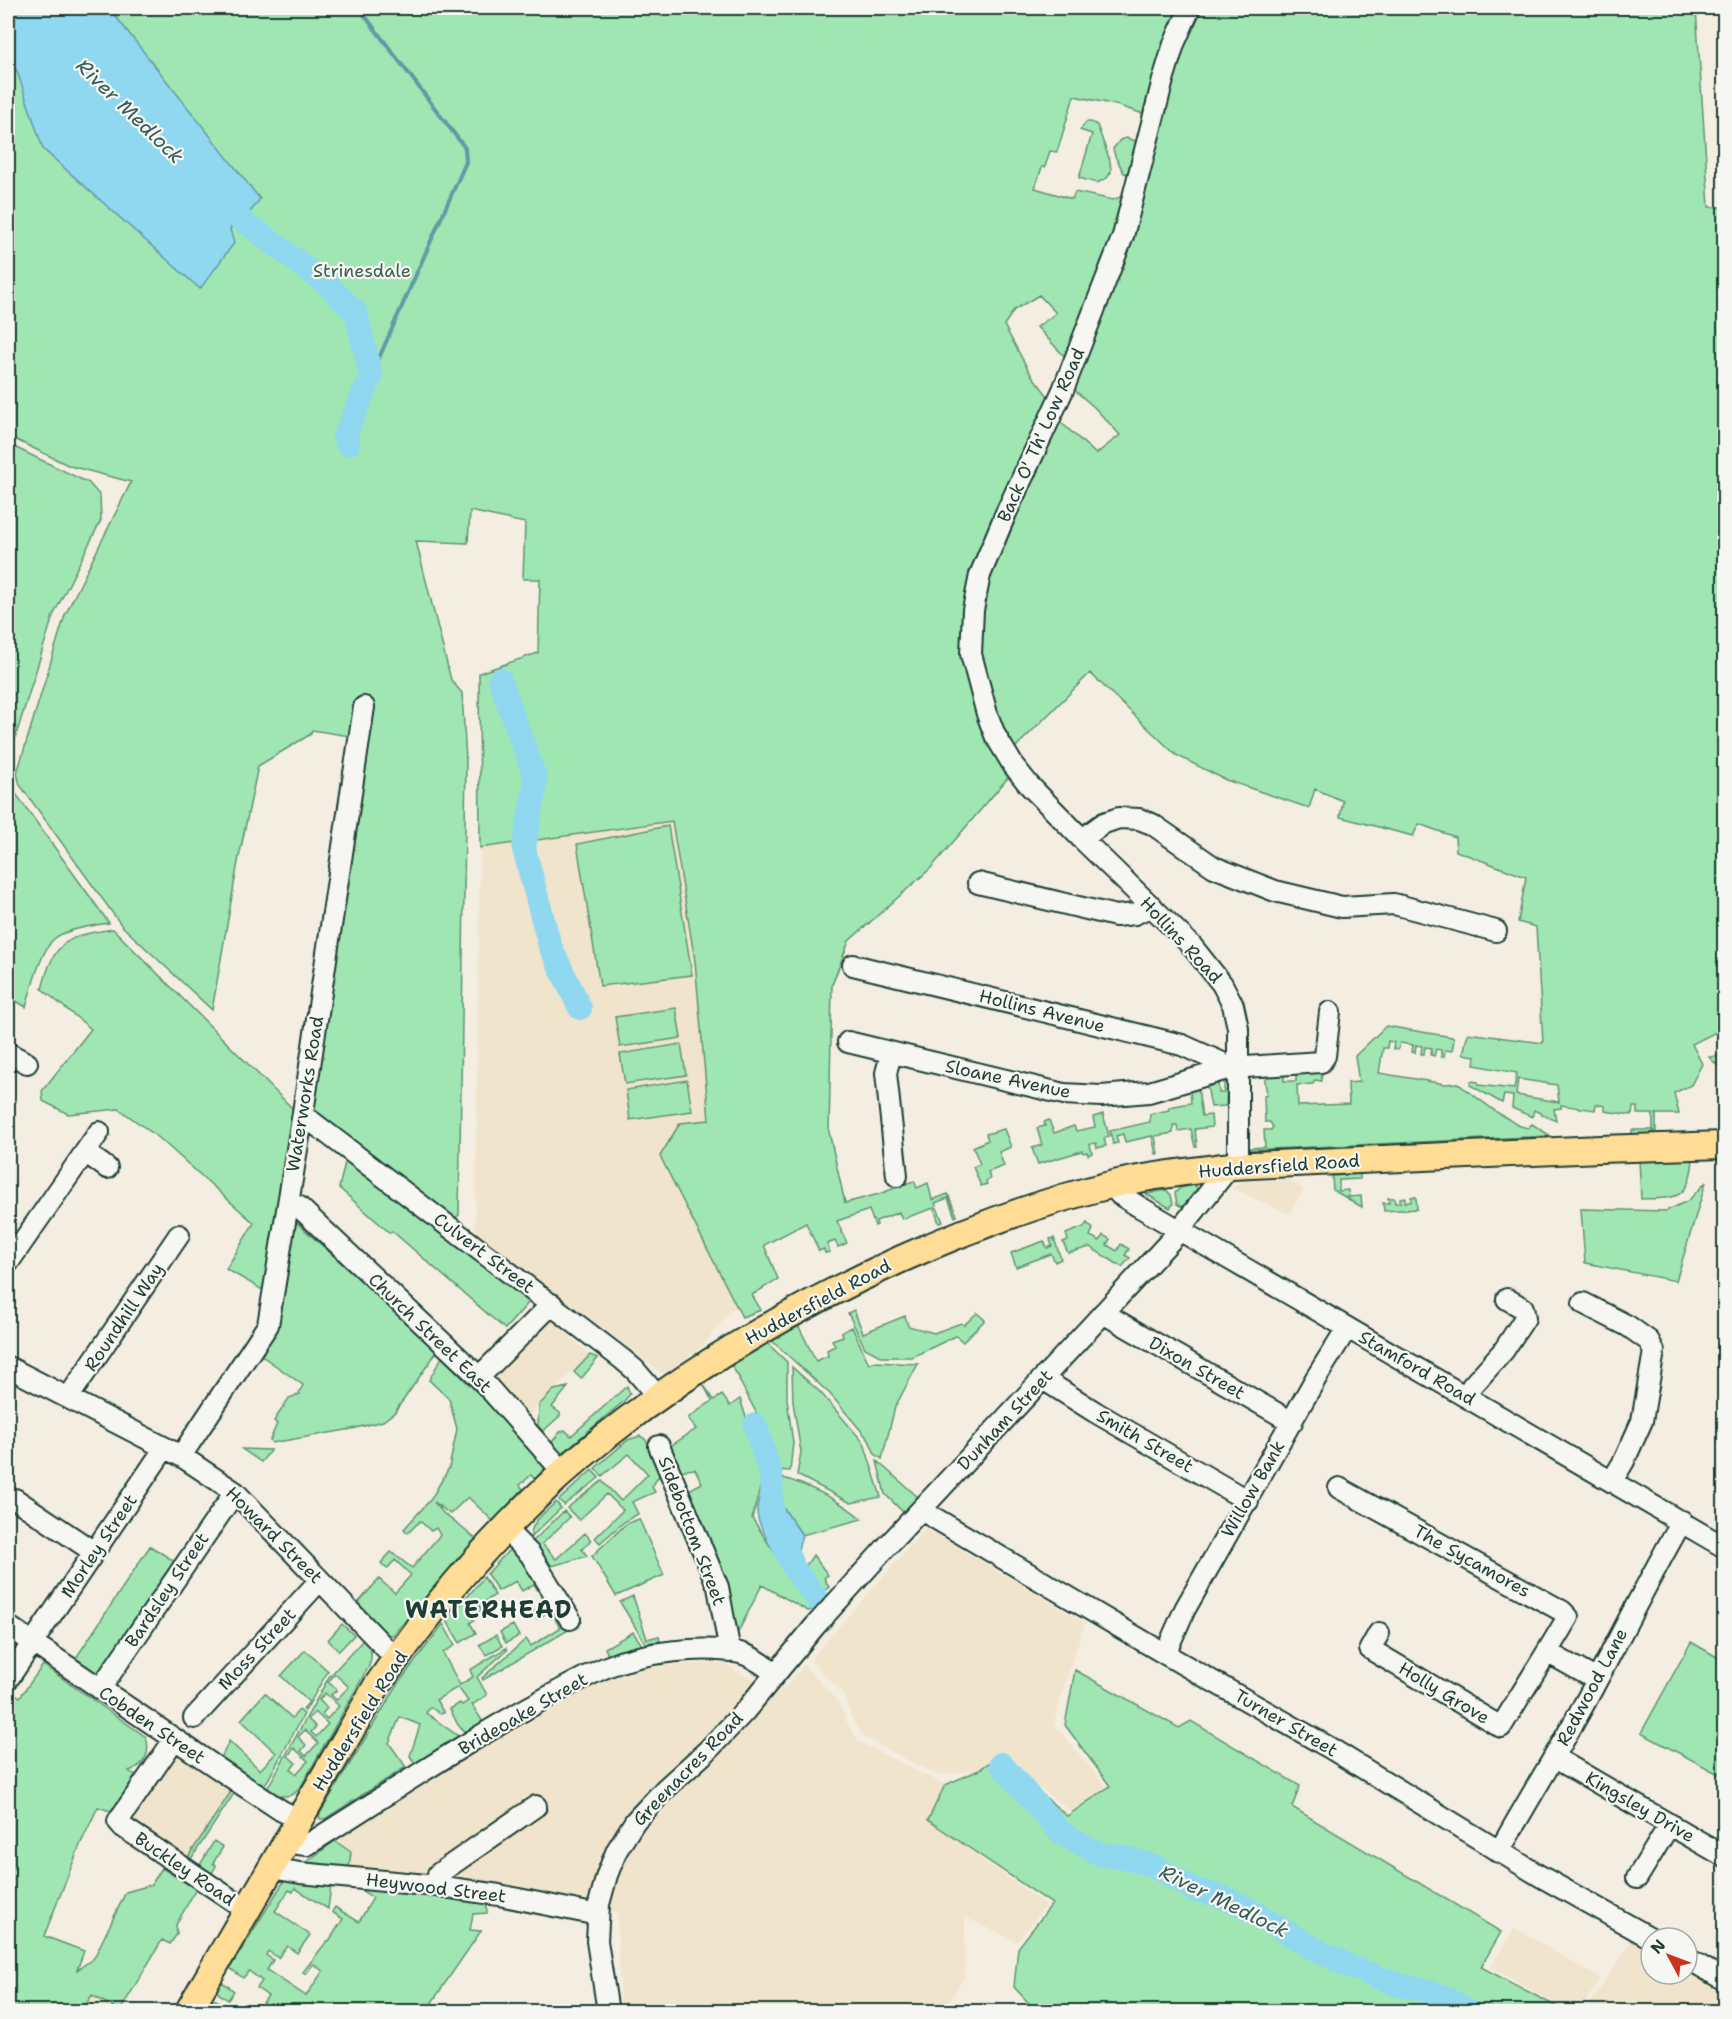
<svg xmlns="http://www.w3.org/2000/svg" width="1732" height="2019" viewBox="0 0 1732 2019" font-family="'Shantell Sans',sans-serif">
	<rect width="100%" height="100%" fill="#f3eee1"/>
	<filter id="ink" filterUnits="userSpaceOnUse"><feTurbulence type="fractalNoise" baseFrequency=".0167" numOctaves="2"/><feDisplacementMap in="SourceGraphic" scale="12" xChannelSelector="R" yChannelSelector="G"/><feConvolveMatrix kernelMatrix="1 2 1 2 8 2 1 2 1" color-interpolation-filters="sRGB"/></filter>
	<g filter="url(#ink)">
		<path fill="#f0e4cc" d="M672 821 695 961 709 1120 660 1156 736 1307 729 1312 703 1346 664 1375 594 1321 475 1237 480 848Z
			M1287 1180 1304 1189 1289 1214 1232 1188 1245 1181Z
			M553 1320 589 1355 530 1414 494 1376Z
			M926 1528 1085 1623 1066 1679 1054 1724 1107 1787 1071 1812 998 1756 979 1770 937 1775 864 1737 853 1721 842 1692 810 1660Z
			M724 1663 745 1676 784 1689 804 1665 838 1702 847 1722 859 1742 945 1785 928 1820 1046 1905 1017 1942 965 1917V1976L943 2011H621L617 1913 588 1899 349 1869 351 1852 335 1841 494 1741 601 1681 656 1665Z
			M179 1754 232 1790 188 1857 131 1820Z
			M1515 1928 1600 1978 1580 2011H1568L1491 1967Z
			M1633 1938 1651 1948V1974H1687V1968L1724 1989V2011L1585 2012Z
			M92 1995 119 2011 82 2012Z"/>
		<path fill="#a0e6b2" stroke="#609273" stroke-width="1.5" fill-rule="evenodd" d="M8 8H1180L1150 116 1116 105 1074 96 1057 152 1050 151 1045 167H1042L1035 188 1072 199 1075 192 1113 200 1132 192 1068 360 1037 327 1056 313 1039 295 1014 310 1004 325 1030 373 1048 396 1050 405 965 609 1012 773 931 868 849 941 832 985 829 1132 845 1203 879 1194 914 1181 917 1188 928 1183 932 1200 948 1194 957 1216 955 1217 948 1198 935 1203 943 1222 939 1223 934 1208 902 1219 899 1212 876 1221 877 1225 875 1226 869 1210 837 1221 847 1243 838 1247 835 1241 827 1244 830 1252 825 1253 824 1249 819 1251 806 1223 764 1245 778 1279 752 1295 761 1310 742 1317 660 1156 680 1123 709 1120 695 961 672 821 480 848 479 673 538 653 540 579H523L525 523 470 511 468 543 416 541 451 680 462 693 466 761 459 1215 452 1220 313 1114 367 742 350 736 312 730 311 734 258 766 238 862 212 1010 122 926 20 785 17 773 65 615 131 482 70 466 8 436Z
			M1194 8H1696L1709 207H1724V1028L1692 1044 1702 1064 1691 1085 1674 1093 1679 1114H1656V1131H1653V1135H1632V1130H1653V1114H1637V1107H1633L1632 1115 1605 1111V1106L1596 1104 1595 1110 1561 1105V1108L1554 1109 1556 1121 1534 1110 1532 1117 1512 1108 1513 1096 1504 1095 1502 1103 1470 1085 1471 1081 1478 1082V1085L1514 1089 1517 1073 1474 1065 1475 1056 1463 1054 1468 1033 1543 1043 1536 927 1518 922 1526 877 1456 851 1455 837 1419 824 1413 836 1340 817 1343 801 1315 789 1309 808 1226 780 1176 755 1090 673 1009 754 977 647 982 601 993 561 1056 418 1096 454 1120 435 1095 408 1070 386ZM1518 1079 1557 1085 1559 1102 1516 1095Z
			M1086 122H1091L1097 125 1110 161 1111 172 1107 178 1097 183 1079 178 1092 134 1080 130Z
			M1126 138 1139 142 1132 175 1124 173 1115 156 1113 149 1120 140Z
			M8 444 89 483 100 496 101 520 53 616 8 761Z
			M11 787 109 923C95 925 65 930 55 938 41 949 31 990 26 1007L8 996V794Z
			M668 826 692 975 600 986 577 844Z
			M113 929 293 1109 268 1293 226 1269 254 1223 159 1138 119 1109 68 1114 43 1101 42 1091 91 1029 42 989C54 942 65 936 113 929Z
			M676 1008 681 1038 620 1047 615 1017Z
			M1386 1026 1452 1037 1454 1039 1452 1051 1445 1050 1444 1057H1441V1050L1436 1049 1434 1056 1431 1055 1432 1048 1425 1047 1424 1054H1421L1422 1046 1416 1045 1415 1053 1412 1052 1413 1045 1400 1043 1398 1050 1393 1049 1394 1042 1388 1041 1387 1048H1383L1379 1073 1445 1084 1457 1083 1498 1113 1520 1126 1528 1128 1532 1124 1551 1136 1249 1150V1148L1265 1147 1264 1130H1271L1273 1127 1270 1122H1265L1264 1096 1267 1095 1264 1074 1284 1073V1081H1296V1072L1321 1071 1322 1081 1315 1080 1313 1084 1297 1085 1298 1106 1349 1104 1348 1083 1359 1082 1355 1056Z
			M681 1044 686 1075 625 1084 620 1054Z
			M1724 1055V1101H1719V1079L1724 1072 1709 1057Z
			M687 1080 692 1111 630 1120 626 1090Z
			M1218 1083 1219 1093H1224V1083H1227L1226 1106 1211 1107 1207 1085Z
			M1198 1088 1202 1116 1211 1115 1212 1127 1195 1129 1197 1147H1195L1191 1129 1178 1131 1177 1125H1173V1133L1155 1136 1158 1154H1156L1152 1136 1125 1142 1123 1134 1116 1136 1118 1143 1113 1144 1110 1131 1150 1122V1114L1169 1110V1107L1191 1103 1190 1090Z
			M1103 1114 1109 1136 1104 1138 1106 1146 1097 1148 1096 1143 1090 1144 1092 1153 1088 1155 1087 1152 1083 1153 1082 1151 1038 1164 1032 1148 1042 1145 1037 1128 1045 1126 1044 1122 1049 1120 1054 1133 1074 1126 1076 1131 1095 1127 1093 1117Z
			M1004 1129 1011 1147 999 1152 1004 1166 988 1172 990 1179 986 1181 987 1184 981 1186 973 1167 980 1164 973 1147 988 1140 986 1134Z
			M346 1158 529 1302 505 1329 392 1231 390 1233 339 1188Z
			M1693 1158C1690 1200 1677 1198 1641 1199L1639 1159Z
			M1360 1174V1179L1339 1180V1191L1348 1190 1349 1197 1361 1196 1362 1207 1333 1190 1332 1176Z
			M1706 1182 1676 1281 1585 1263 1581 1209 1666 1211 1688 1201Z
			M1195 1185 1197 1189 1182 1207 1177 1204 1175 1193 1180 1188Z
			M1166 1190 1171 1195 1173 1204 1170 1208 1146 1194Z
			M1405 1197V1202H1411V1197H1416L1417 1209 1384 1211 1383 1203H1389L1388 1198H1394L1395 1203H1400V1198Z
			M296 1222 438 1350 395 1412 383 1421 352 1429 272 1443 270 1440 277 1424 274 1421 289 1398 300 1394 299 1393 303 1385 262 1356 281 1313Z
			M1087 1223 1093 1229 1090 1236 1100 1241 1103 1235 1110 1239 1107 1245 1117 1251 1121 1244 1129 1249 1125 1255 1130 1258 1122 1267 1090 1247 1068 1253 1063 1242 1068 1240 1066 1234 1084 1227Z
			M1054 1238 1061 1259 1055 1262 1051 1254 1016 1267 1011 1253 1044 1241 1047 1248 1052 1246 1050 1239Z
			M854 1310 863 1333 905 1316 908 1326 934 1333 961 1323 964 1325 977 1313 985 1320 963 1342 956 1336 912 1357H882L865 1348 848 1313Z
			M797 1323 816 1361 828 1356 827 1350 835 1346 832 1340 843 1336 842 1332 852 1327 869 1364 873 1362 918 1364 895 1407 882 1459 875 1454 869 1440 830 1394 770 1339Z
			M766 1342 787 1362V1399L793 1443 790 1471 776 1470 766 1431 739 1380 740 1379 731 1365Z
			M590 1355 598 1358 581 1379 574 1372Z
			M442 1357 517 1433 545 1468 535 1479 531 1475 520 1485 523 1489 493 1521 468 1497 450 1514 434 1502 443 1513 476 1539 393 1635H388L358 1603 379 1579 395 1593 411 1575 395 1560 387 1569 381 1563 391 1552 412 1568 440 1535 436 1528 431 1531 420 1521 408 1533 404 1529 431 1499 449 1468 457 1429 449 1399 429 1380Z
			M792 1367 820 1392 864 1443 881 1497 851 1503 797 1475 801 1452 793 1402Z
			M703 1384 714 1400 722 1395 730 1406 740 1399 764 1472 752 1518 782 1564 816 1604 812 1610 808 1611 762 1585 738 1632 733 1622 686 1498 689 1490 702 1483 695 1469 678 1471 669 1447 696 1429 688 1418 712 1401Z
			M627 1386 630 1394 624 1401 561 1454 552 1442 560 1432 565 1430 571 1436Z
			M568 1387 552 1407 560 1413V1416L543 1431 538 1426 539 1405 554 1390Z
			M640 1436C652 1441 656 1461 661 1472L652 1487 655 1492 632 1502 638 1514 625 1521 600 1543 595 1538 623 1510 607 1494 579 1520 567 1508 602 1481 621 1501 648 1474 629 1454 602 1476 595 1468 628 1440Z
			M242 1449 271 1450 261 1462Z
			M877 1461 918 1497 904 1513 885 1494Z
			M592 1470 599 1478 564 1505 559 1500Z
			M777 1476C808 1485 838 1499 862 1519L802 1535 773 1493Z
			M556 1502 561 1508 531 1537C529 1523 547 1511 556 1502Z
			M564 1511 570 1517 542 1544 556 1559 585 1533 591 1540 582 1549 587 1556 552 1566 533 1541Z
			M639 1519 664 1575 616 1596 592 1556 626 1524Z
			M150 1546 174 1561 97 1676 74 1661Z
			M509 1550 520 1552 554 1606 550 1611 537 1619 533 1612 546 1604 534 1584 522 1591 516 1581 498 1591 487 1574Z
			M813 1555 828 1575 824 1578 829 1587 818 1597 801 1573Z
			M484 1577 495 1595 479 1605 482 1611 472 1616 474 1620 470 1623 476 1633 460 1643 447 1621Z
			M633 1596 647 1639 659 1636 660 1641 645 1643 620 1602Z
			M559 1617 566 1625 579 1617 582 1622 483 1680 482 1678 526 1639 531 1646 560 1628 555 1619Z
			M342 1624 354 1635 339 1651 328 1640Z
			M443 1624 455 1645 443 1653 460 1685 473 1677 470 1670 506 1648 507 1650 477 1677 487 1695 472 1705 483 1722 466 1732 458 1725 450 1709 460 1703 462 1705 468 1701 458 1687 436 1700 444 1713H439L430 1707 426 1713 458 1736 415 1763 410 1756 420 1725 400 1717 389 1743 406 1767 325 1819H320L319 1815 398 1684Z
			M513 1625 519 1636 506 1643 500 1632Z
			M633 1632 642 1645 608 1655 605 1648Z
			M496 1635 502 1646 486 1655 479 1645Z
			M363 1640C372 1649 373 1655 369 1666L300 1788C290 1800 279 1797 267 1789L329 1677ZM335 1674 349 1687 336 1700 331 1695 337 1690 328 1682ZM325 1693 339 1706 327 1719 322 1714 327 1708 319 1700ZM315 1712 328 1724 316 1737 311 1732 316 1727 308 1719ZM305 1730 318 1743 306 1756 301 1751 306 1745 298 1737ZM294 1748 308 1761 296 1774 291 1769 296 1763 288 1756Z
			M1691 1642 1724 1661V1777L1641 1733Z
			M305 1650 328 1671 305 1711 303 1709 309 1702 281 1676Z
			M43 1665 146 1737C151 1753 145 1766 129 1771L137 1777 115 1808 114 1807 110 1811 98 1807 80 1845 44 1936 84 1951 77 1970 94 1958 126 1892 151 1885 162 1868 196 1889 176 1925 177 1934 170 1944 162 1940 120 2011 92 1995 82 2011 8 2012V1703L14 1693 20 1697Z
			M1075 1670 1179 1728 1191 1721 1300 1786 1292 1807 1501 1932 1481 1967 1565 2011H1036L1014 1987 1018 1948 1052 1904 928 1820 945 1785 979 1770 998 1756 1067 1816 1110 1786 1065 1725Z
			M265 1693 292 1718 299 1710 304 1714 264 1787 221 1758 229 1741 260 1770 276 1753 241 1720Z
			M232 1790 235 1792 191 1859 188 1857Z
			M214 1841 223 1847 213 1863 216 1866 212 1873 200 1865Z
			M335 1841 351 1852 349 1869 305 1863Z
			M284 1881 331 1886 328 1909 295 1888 293 1892 289 1890 275 1911 310 1935 297 1953 287 1946 278 1958 268 1951 266 1955 273 1960 267 1970 306 1996 323 1971 313 1964 306 1974 303 1972 327 1941H329L343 1919 332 1912 335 1907 359 1922 373 1898 361 1890 362 1888 486 1902 487 1913 473 1914 470 1930 481 1931 426 2011H257L268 1996 257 1988 262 1981 249 1971 243 1978 230 1968Z
			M222 1982 234 1991 228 2000 218 1993 217 1990Z
			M214 1999 234 2011 225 2007 222 2011H204L211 2000Z"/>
		<path fill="#8fd8f0" stroke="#629aa5" stroke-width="1.5" d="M8 8H109L260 199 251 211 240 213 230 229 234 243 200 289 43 149 17 71 8 62Z
			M766 1475 777 1476 773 1493 802 1535 793 1567C778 1557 755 1526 757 1507 759 1496 764 1486 766 1475Z"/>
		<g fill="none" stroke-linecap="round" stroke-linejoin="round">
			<path stroke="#629aa5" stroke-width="4" d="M359 8 465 148 466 162 371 376"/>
			<path stroke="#8fd8f0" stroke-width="24" d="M213 194 245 223
				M257 231 328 285 356 313 371 376 344 437 348 444
				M500 680 536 780 524 849 550 946 580 1008
				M755 1425 771 1475 772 1519 793 1567 818 1600
				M1001 1764 1062 1834 1102 1855 1119 1856 1154 1866 1194 1890 1220 1896 1243 1906 1313 1948 1351 1967 1399 1985 1425 1990 1446 1998 1469 2012"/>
			<g stroke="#1f3d34" stroke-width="24">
				<path id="minor" d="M1082 839 1104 823 1119 818 1139 819 1152 824 1214 867 1275 891 1342 907 1394 904 1496 931
					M978 883 1116 916 1135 914 1152 906
					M853 965 1182 1045 1220 1062 1225 1070
					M848 1042 1064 1094 1101 1096 1149 1092 1231 1068 1321 1062 1325 1056 1330 1012
					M10 1054 27 1063
					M891 1054 886 1073 897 1176
					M302 1119 311 1121 622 1359 635 1370 658 1397
					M85 1152 107 1168
					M1116 1184 1119 1194 1138 1206 1724 1547
					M288 1205 298 1206 479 1377 564 1473
					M8 1263 99 1132
					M1583 1303 1628 1326 1649 1341 1654 1351 1642 1421 1624 1461 1612 1481
					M1103 1313 1292 1422
					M8 1367 181 1456 235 1492 396 1659
					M479 1377 552 1304
					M1043 1379 1095 1412 1248 1501
					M1466 1397 1472 1386 1504 1350 1525 1318 1523 1308 1507 1299
					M68 1398 179 1235
					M659 1446 718 1587 730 1652
					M181 1456 268 1325 302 1119 364 707
					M1339 1488 1562 1611 1568 1617 1547 1652
					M15 1499 94 1552
					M921 1510 1165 1654 1330 1748 1540 1876 1651 1938
					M505 1529 530 1554 570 1619
					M8 1626 244 1786 282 1811 299 1819
					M1379 1633 1370 1649 1501 1727 1547 1652 1597 1680
					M1165 1654 1185 1609 1316 1378 1347 1328
					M8 1679 164 1449
					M100 1689 235 1492
					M194 1718 320 1580
					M174 1740 118 1821 123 1827 247 1910
					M1555 1758 1724 1856
					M288 1840 298 1844 307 1845C379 1800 450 1752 524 1710 552 1695 580 1678 609 1666 644 1652 704 1645 740 1653 753 1656 765 1666 776 1673
					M1499 1852C1531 1794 1567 1738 1597 1680 1625 1627 1652 1573 1682 1521
					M273 1865 283 1870 300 1873 437 1886 499 1895 598 1915
					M1637 1878 1670 1824
					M437 1886 438 1874 536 1806
					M1687 1958 1724 1980
					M608 2012 597 1941 599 1904 607 1875 617 1850 635 1821 665 1789 707 1751 745 1711 815 1626 890 1543 1174 1237 1238 1156V1028L1233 1005 1222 984 1191 945 1082 839 1029 785 1013 765 995 735 987 714 971 654 973 610 980 575 1006 513 1063 390 1123 236 1163 80 1174 44 1190 8"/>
			</g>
			<g stroke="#1f3d34" stroke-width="30">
				<path id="major" d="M188 2012 376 1687C440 1595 518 1506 606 1436 696 1365 795 1307 899 1260 968 1229 1040 1202 1114 1184 1152 1175 1192 1171 1232 1166L1600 1149 1724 1145"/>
			</g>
			<use href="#minor" stroke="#f6f6f2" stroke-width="20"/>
			<use href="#major" stroke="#ffdd96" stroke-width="26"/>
		</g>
	</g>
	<g text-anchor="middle" stroke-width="4.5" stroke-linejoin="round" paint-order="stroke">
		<g font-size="18" fill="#395f4d" stroke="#f6f6f2">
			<text x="362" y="277">Strinesdale</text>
		</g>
		<g font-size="18" fill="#1f3d34" stroke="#f6f6f2">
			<text transform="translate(1041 435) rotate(-66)" y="6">Back O' Th' Low Road</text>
			<text transform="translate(1181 940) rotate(47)" y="6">Hollins Road</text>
			<text transform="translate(1042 1011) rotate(14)" y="6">Hollins Avenue</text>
			<text transform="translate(1008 1079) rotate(12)" y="6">Sloane Avenue</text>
			<text transform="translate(305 1094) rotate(-81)" y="6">Waterworks Road</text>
			<text transform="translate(1279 1166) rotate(-4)" y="6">Huddersfield Road</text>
			<text transform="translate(484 1253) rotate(37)" y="6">Culvert Street</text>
			<text transform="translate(818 1302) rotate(-28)" y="6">Huddersfield Road</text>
			<text transform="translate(124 1317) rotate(-56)" y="6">Roundhill Way</text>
			<text transform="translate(430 1333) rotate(44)" y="6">Church Street East</text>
			<text transform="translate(1197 1368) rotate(30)" y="6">Dixon Street</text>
			<text transform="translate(1417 1368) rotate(30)" y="6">Stamford Road</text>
			<text transform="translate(1005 1420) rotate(-47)" y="6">Dunham Street</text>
			<text transform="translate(1145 1441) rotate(30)" y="6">Smith Street</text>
			<text transform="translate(1253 1489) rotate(-60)" y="6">Willow Bank</text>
			<text transform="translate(692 1531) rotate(69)" y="6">Sidebottom Street</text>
			<text transform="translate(274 1535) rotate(45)" y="6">Howard Street</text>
			<text transform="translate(99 1546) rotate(-56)" y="6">Morley Street</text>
			<text transform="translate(1472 1561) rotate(29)" y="6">The Sycamores</text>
			<text transform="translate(167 1590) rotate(-56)" y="6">Bardsley Street</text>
			<text transform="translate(257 1649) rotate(-47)" y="6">Moss Street</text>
			<text transform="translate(1592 1687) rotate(-62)" y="6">Redwood Lane</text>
			<text transform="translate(1444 1693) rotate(31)" y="6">Holly Grove</text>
			<text transform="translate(523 1714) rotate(-30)" y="6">Brideoake Street</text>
			<text transform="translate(360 1721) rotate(-58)" y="6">Huddersfield Road</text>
			<text transform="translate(1286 1723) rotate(30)" y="6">Turner Street</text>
			<text transform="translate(152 1725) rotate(34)" y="6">Cobden Street</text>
			<text transform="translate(688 1769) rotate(-46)" y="6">Greenacres Road</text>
			<text transform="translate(1640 1807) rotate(30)" y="6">Kingsley Drive</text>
			<text transform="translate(185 1869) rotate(34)" y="6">Buckley Road</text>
			<text transform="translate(436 1888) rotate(7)" y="6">Heywood Street</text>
		</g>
		<g font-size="20" font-style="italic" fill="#355c5a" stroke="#f6f6f2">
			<text transform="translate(130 111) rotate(44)" y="7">River Medlock</text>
			<text transform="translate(1224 1901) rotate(26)" y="7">River Medlock</text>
		</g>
		<g font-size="24" font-weight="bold" letter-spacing="1.5" fill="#1f3d34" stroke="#f6f6f2">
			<text x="489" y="1618">WATERHEAD</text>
		</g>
	</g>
	<rect width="1732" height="2019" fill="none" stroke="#f6f6f2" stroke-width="30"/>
	<rect x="15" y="15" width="1702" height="1989" fill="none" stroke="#1f3d34" stroke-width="2" filter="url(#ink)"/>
	<g transform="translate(1669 1956) rotate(311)"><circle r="28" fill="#f6f6f2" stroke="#a0aca6" stroke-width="1.5"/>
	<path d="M0-4.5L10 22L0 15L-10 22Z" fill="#c8321e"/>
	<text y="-9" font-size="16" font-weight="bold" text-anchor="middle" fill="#1f3d34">N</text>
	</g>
</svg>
